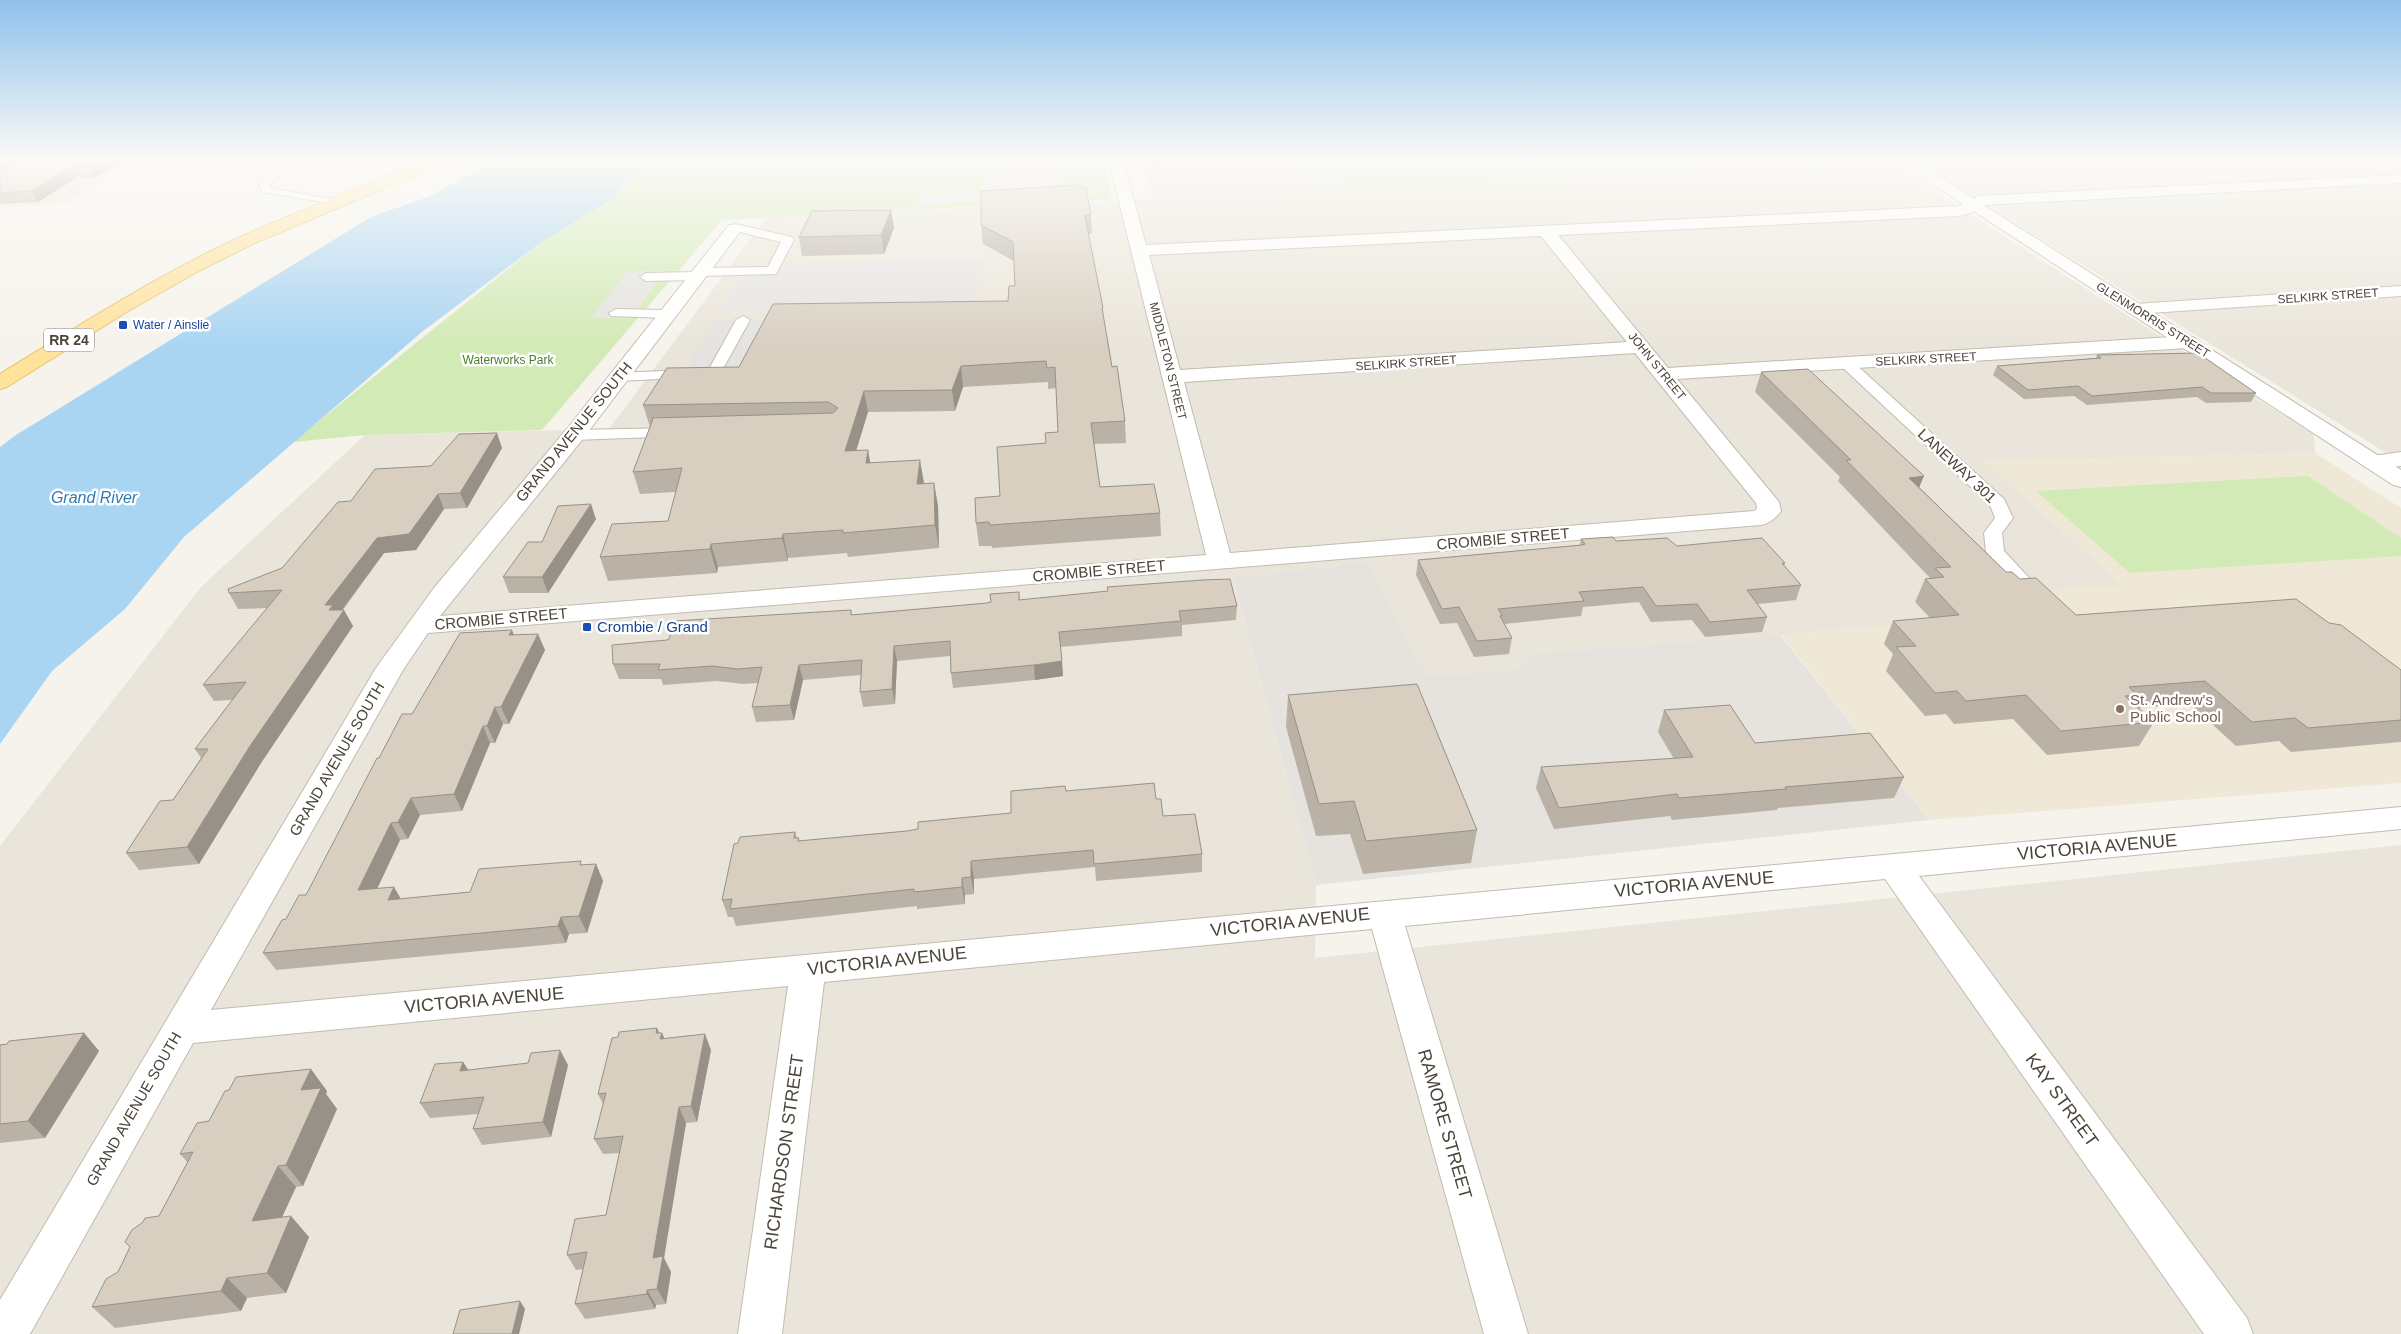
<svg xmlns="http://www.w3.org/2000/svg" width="2401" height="1334" viewBox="0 0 2401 1334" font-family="Arial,sans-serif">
	<rect width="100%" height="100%" fill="#f6f3ec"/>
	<path fill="#eae5da" d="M0 161H140L124 166 67 203 0 207Z
		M1887 161 2314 435 2315 453 1984 461 2123 585 2065 610 1781 635 1528 654 1523 668 1428 677 1367 562 1233 580 1316 885 1315 958 2401 845V1334H0V846L201 587 365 435 609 429 766 218 1541 179 1624 169Z
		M1920 161H2401V462L1947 181Z"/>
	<path fill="#e6e2dd" d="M1145 161H1343L1364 188 1153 198Z
		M1367 562 1428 677 1523 668 1528 654 1780 635 1929 820 1316 885 1233 579Z"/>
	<path fill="#efe8d6" d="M2315 453 2401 508V783L1929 820 1781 635 2064 610 2042 590 2123 585 1983 461Z"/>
	<path fill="#d2eab5" d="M656 161H1103L1112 199 722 220 542 430 365 435 293 442 543 241 614 198 635 176Z
		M1277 161H1860L1624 169 1541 179 1364 188Z
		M2308 476 2401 538V556L2130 573 2036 491Z"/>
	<path fill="#e5e3e0" d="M1041 161H1091L1095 169 1062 170 1069 196 918 205 916 194 981 192 982 169 997 168V163Z
		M984 259 974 303 722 309 738 281 788 262Z
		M665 270 631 318H591L628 271Z
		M770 319 741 380 679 382 713 320Z"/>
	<path fill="#a9d4f2" d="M493 161H656L635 176 614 198 543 241 423 331 184 537 125 609 52 671 0 744V447L16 435 371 217 433 195Z"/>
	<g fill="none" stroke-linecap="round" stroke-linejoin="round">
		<g stroke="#c2bbae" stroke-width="2">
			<path id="service" d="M298 161H313L276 179 270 185 271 188 341 201V205L262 192 259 184 268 175Z
				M735 224 792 237 794 240 776 274 702 276 696 280 646 281 640 277 646 273 694 272 700 268 768 267 781 242 731 230 729 228 731 226Z
				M616 309 667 310 674 314 667 318 611 316 609 313Z
				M743 316 750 320 719 376 618 381 611 377 618 373 709 369 736 320Z
				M1847 360 1852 361 2004 499 2013 518 2002 533 2004 551 2031 580 2033 584 2031 588H2017L1986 552 1984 533 1995 518 1990 505 1842 367 1840 364 1842 361Z
				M675 428 683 433 681 436 574 440 566 435 574 430Z"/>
		</g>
		<g stroke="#c2bbae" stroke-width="2">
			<path id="minor" d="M1109 161H1123L1146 245 1959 206 1979 196 2401 175V183L1983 205 1971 213 1959 216 1558 235 1668 368 2188 336 2195 338 2198 342 2195 346 2188 348 1677 379 1779 502 1781 511C1775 519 1770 523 1761 525L428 633 403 670 211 1010 2401 807V829L1919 876 2247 1318 2253 1334H2204L1885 879 1405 926 1528 1334H1484L1372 929 824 982 782 1334H738L788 986 193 1043 30 1334H0V1300L376 668 434 588 566 430 729 225H741L743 228 582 440 440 616 1206 555ZM1541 236 1627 342 1180 370 1149 255ZM1635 353 1756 503 1757 509 1754 511 1230 553 1184 382Z
				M2401 286V296L2135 314 2129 313 2126 309 2129 305 2135 304Z
				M2401 452V466L2373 469 2365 467 2362 462 2365 457Z"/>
		</g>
		<g stroke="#c2bbae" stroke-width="2">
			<path id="tertiary" d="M1897 161H1914L2401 470V487L2393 485Z"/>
		</g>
		<g stroke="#e6c16a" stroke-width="2">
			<path id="primary" d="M424 161H444L442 164 257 242 197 272 125 313 7 387 0 389V374C70 331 139 287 213 250 282 216 353 191 424 161Z"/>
		</g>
		<use href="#service" fill="#fff" fill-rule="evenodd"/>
		<use href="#minor" fill="#fff" fill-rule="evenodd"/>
		<use href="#tertiary" fill="#fff" fill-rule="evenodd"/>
		<use href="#primary" fill="#ffe39c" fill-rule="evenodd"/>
	</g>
	<path fill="#bab2a6" d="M0 161H123L93 178H76L38 202 0 204Z
		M1080 188 1091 215 1092 233 1088 234 1103 308 1104 324 1112 367 1125 421 1126 443 1094 444 1100 487 1160 513 1161 536 992 548V546H979L976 523 1046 443 1058 432 1056 388 1048 389V382L963 387 955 411 868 412 856 451 870 463 924 483V484L934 483 938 506 939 548 848 557 847 553 788 558V561L718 567 717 573 608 581 600 557 668 521 676 492 640 494 633 472 650 427 643 405 739 367 1008 301 1015 286 1014 261 983 244 981 225Z
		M891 210 894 228 884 254 802 256 799 237Z
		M2097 355 2256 393 2251 402 2206 403 2197 397 2087 405 2074 396 2024 399 1993 375 1997 366 2096 358Z
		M1761 372 1919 487 2006 572 2020 579 2076 615 2329 623 2401 670V742L2291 752 2279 741 2236 746 2190 704 2139 708 2154 722 2139 746 2047 755 2013 719 1954 724 1946 714 1925 716 1886 671 1893 654 1884 644 1893 621 1930 618 1915 602 1925 579 1930 578 1838 481 1840 477 1755 392Z
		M502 448 467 508 444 509 416 550 384 553 343 610 353 626 261 763 199 864 139 870 126 853 173 800 201 758 195 749 232 700 214 701 203 685 268 608 238 609 229 593 282 568 351 501 431 466Z
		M596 519 548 593H509L503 577 542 542Z
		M1581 539 1677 546 1785 563 1784 566 1801 585 1796 600 1758 604 1767 617 1762 632 1705 637 1692 620 1651 622 1639 602 1583 607 1581 616 1504 624 1512 638 1509 654 1474 657 1457 623 1440 624 1416 575 1418 560 1580 545Z
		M1019 592 1020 600 1237 606 1236 620 1182 625V636L1060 647 1063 676 1035 680 953 688 951 673 950 656 897 661 895 704 863 707 860 692 861 675 803 680 794 720 756 722 752 707 758 683 743 684 717 681 663 685 661 679H619L613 664 667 640 851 610 852 615 987 603Z
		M514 635 545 650 509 724H503L495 743H490L462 811 420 815 408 839 400 840 377 889 394 887 401 899 470 892 583 865 596 864 603 881 587 933 569 934 566 943 276 970 263 953 286 919 306 895 379 758 412 714Z
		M1288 695 1477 830 1471 863 1363 874 1350 834 1316 836 1286 727Z
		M1664 710 1755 743 1904 777 1894 798 1778 808 1777 810 1672 820 1670 816 1554 829 1536 788 1541 767 1674 759 1658 732Z
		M1066 791 1156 799 1163 816 1202 854V872L1096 881 1095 867 974 879V894L965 895V904L917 909V906L736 926 733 917H728L722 900 738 843 795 832 797 838 800 841 907 831 1011 813Z
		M84 1033 99 1051 45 1138 0 1143V1045Z
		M659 1033H662L664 1039 711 1050 697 1122 686 1123 664 1258 671 1272 666 1304 656 1305 655 1309 585 1319 575 1304 583 1269 576 1270 567 1255 606 1215 620 1153 603 1154 594 1139 603 1104 598 1094Z
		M463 1062 468 1070 568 1065 551 1137 482 1145 473 1129 478 1114 430 1118 420 1103Z
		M327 1091 326 1094 337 1109 303 1186 296 1187 282 1217 309 1237 286 1293 247 1298 241 1311 115 1328 92 1307 118 1272 130 1247 159 1216 188 1163 180 1154 209 1121Z"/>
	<path fill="#979187" d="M0 161H13L0 170Z
		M98 161H123L93 178 88 167Z
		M1151 161H1176V162L1151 166Z
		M70 168 76 178 38 202 32 191Z
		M891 210 894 228 884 254 881 235Z
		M961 366 963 387 955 411 952 390Z
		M864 391 868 412 849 474 845 451Z
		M497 433 502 448 467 508 460 493Z
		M868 450 872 472 866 463Z
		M920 460 924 483 921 507 917 484Z
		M1924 476 1915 497 1909 478Z
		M934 483 938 506 939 548 935 525Z
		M438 494 444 509 416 550 384 553 338 615 344 610 353 626 261 763 199 864 187 847 325 605 377 538Z
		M591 504 596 519 548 593 542 577Z
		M783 534 788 558V561L782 538Z
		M711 544 718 567 717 573 710 549Z
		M512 630 518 646 509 635Z
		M538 634 545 650 509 724 501 707Z
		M894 646 897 661 895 704 892 689Z
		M1062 661 1063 676 1035 680 1034 665Z
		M799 665 803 680 794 720 790 705Z
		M495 707 503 724 495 743 487 726Z
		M483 726 490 743 462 811 454 794Z
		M411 798 420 815 408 839 398 822Z
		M391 823 400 840 368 908 358 890Z
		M971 861 974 879V894L971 877Z
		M596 864 603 881 587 933 579 916Z
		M962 878 965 895V904L962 887Z
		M394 887 404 905 388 900Z
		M561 917 569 934 566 943 558 926Z
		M657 1028 661 1037 662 1033 669 1049 656 1033Z
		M84 1033 99 1051 45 1138 28 1121Z
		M705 1034 711 1050 697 1122 691 1106Z
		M560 1050 568 1065 551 1137 543 1122Z
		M463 1062 473 1077 460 1071Z
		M311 1069 327 1091 326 1094 337 1109 303 1186 286 1165 301 1090Z
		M679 1107 686 1123 664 1258 671 1272 666 1304 657 1289 653 1258Z
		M278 1166 296 1187 271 1241 252 1221Z
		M291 1216 309 1237 286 1293 267 1273Z
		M227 1278 247 1298 241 1311 221 1291Z
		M647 1290 656 1305 655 1309 647 1294Z
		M520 1301 525 1309 519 1334H512Z"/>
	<path fill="#d8cfc1" stroke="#979187" d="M14 161H98L88 167 70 168 32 191 0 193V169Z
		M1080 185V188H1086L1091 215 1085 216 1103 308H1102L1112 367 1117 366 1125 421 1091 423 1100 487 1154 484 1160 513 990 525 989 522 976 523 975 498 1000 496 997 447 1046 443 1045 433 1058 432 1055 367 1047 368 1046 361 961 366 952 390 864 391 845 451 868 450 866 463 920 460 917 484 934 483 935 525 843 533V530L783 534 782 538 711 544 710 549 600 557 612 524 668 521 682 468 633 472 653 419 652 418 833 413 838 408 828 402 643 405 667 368 739 367 773 304 1008 301 1009 286H1015L1013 242 981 225V191Z
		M891 210 881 235 799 237 812 211Z
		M2198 353 2256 393H2211L2202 387 2092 396 2078 386 2028 390 1997 366 2101 358 2097 355Z
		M1808 369 1924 476 1909 478 2006 572H2012L2020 579 2036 578 2076 615 2296 599 2329 623 2341 625 2401 670V720L2308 728 2295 718 2252 722 2205 681 2129 687 2137 695 2125 696 2154 722 2061 731 2026 695 1966 701 1957 691 1935 693 1896 647 1916 646 1893 621 1959 615 1925 579 1944 577 1935 568 1951 567 1846 460H1851L1761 372Z
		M497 433 460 493 438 494 409 534 377 538 325 605H333L329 610H344L250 746 187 847 126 853 160 801 173 800 208 749H195L246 682 203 685 282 590 229 593 228 589 282 568 338 502 351 501 375 469 431 466 459 434Z
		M591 504 542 577H503L528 542H542L558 506Z
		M1613 537 1616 541 1667 538 1677 546 1762 538 1785 563H1782L1801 585 1747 590 1767 617 1710 622 1697 604 1656 606 1643 587 1579 592 1584 601 1498 609 1502 615 1500 616 1512 638 1477 641 1459 607 1442 609 1418 560 1582 545 1585 544 1581 539Z
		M1230 579 1237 606 1179 611 1181 621 1059 632 1062 661 1034 665 951 673 950 641 894 646 892 689 860 692 862 660 799 665 790 705 752 707 762 667 738 669 712 666 658 670 660 664H613L612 645 667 640 669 639 674 621 851 610V615L987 603 991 602 990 594 1019 592V600L1108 591 1107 587 1202 580Z
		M512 630 509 635 538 634 501 707H495L487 726H483L454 794 411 798 398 822 391 823 358 890 394 887 388 900 470 892 479 869 581 861 580 865 596 864 579 916 561 917 558 926 263 953 282 920 286 919 299 895H306L377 758H379L402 714H412L460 633Z
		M1417 684 1477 830 1366 841 1354 801 1319 804 1288 695Z
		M1730 705 1755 743 1870 733 1904 777 1785 787 1786 789 1679 798 1677 794 1559 808 1541 767 1693 757 1664 710Z
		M1154 783 1156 799H1161L1163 816 1195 814 1202 854 1094 864 1093 850 971 861V877L962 878V887L914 892V889L730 909 732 899 722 900 734 844 738 843 740 837 795 832 794 838H799L798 841 907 831 918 829V822L1011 813V791L1065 786 1066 791Z
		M657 1028 656 1033H662L660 1039 705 1034 691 1106 679 1107 653 1258 663 1256 657 1289 647 1290V1294L575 1304 587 1252 567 1255 575 1219 606 1215 623 1136 594 1139 606 1093 598 1094 612 1038 618 1037 619 1032Z
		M84 1033 28 1121 0 1124V1045L7 1044 9 1041Z
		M560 1050 543 1122 473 1129 484 1097 420 1103 435 1064 463 1062 460 1071 528 1063 531 1053Z
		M311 1069 301 1090 321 1088 286 1165 278 1166 252 1221 291 1216 267 1273 227 1278 221 1291 92 1307 106 1279 118 1272 130 1247 125 1242 132 1230 143 1222 145 1218 159 1216 193 1152 180 1154 197 1123 209 1121 225 1091 229 1090 236 1077Z
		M520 1301 512 1334H453L460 1310Z"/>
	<linearGradient id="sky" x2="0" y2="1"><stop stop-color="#8fc1ec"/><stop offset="0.46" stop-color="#fbfaf6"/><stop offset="1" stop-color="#fbfaf6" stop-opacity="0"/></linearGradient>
	<rect width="2401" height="348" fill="url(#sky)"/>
	<g fill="#1a4fb4" stroke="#fff" stroke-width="2">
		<rect x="118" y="320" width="10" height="10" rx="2.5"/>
		<rect x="582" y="622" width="10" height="10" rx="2.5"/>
	</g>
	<circle fill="#8d6e63" stroke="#fff" stroke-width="2" cx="2120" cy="709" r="5"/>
	<g text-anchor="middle" stroke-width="5" stroke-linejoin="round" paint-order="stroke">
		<g font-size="12" fill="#4b4439" stroke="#fff">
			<text transform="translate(2328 296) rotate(-4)" y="4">SELKIRK STREET</text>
			<text transform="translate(2153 320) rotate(32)" y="4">GLENMORRIS STREET</text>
			<text transform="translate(1926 359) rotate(-3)" y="4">SELKIRK STREET</text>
			<text transform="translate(1168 361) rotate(76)" y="4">MIDDLETON STREET</text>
			<text transform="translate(1406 363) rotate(-4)" y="4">SELKIRK STREET</text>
			<text transform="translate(1657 366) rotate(51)" y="4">JOHN STREET</text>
		</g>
		<g font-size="12" fill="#164399" stroke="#fff" text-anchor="start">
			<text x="133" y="329">Water / Ainslie</text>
		</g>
		<g font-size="12" fill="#4a7f2a" stroke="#fff">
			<text x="508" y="364">Waterworks Park</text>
		</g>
		<rect fill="#fff" stroke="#817c74" stroke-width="1" x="44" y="328.5" width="50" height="23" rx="4"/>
		<g font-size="14" font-weight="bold" fill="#4b4439">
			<text x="69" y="345">RR 24</text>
		</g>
		<g font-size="15" fill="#4b4439" stroke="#fff">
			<text transform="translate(574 432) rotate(-51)" y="5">GRAND AVENUE SOUTH</text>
			<text transform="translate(1957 466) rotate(43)" y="5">LANEWAY 301</text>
			<text transform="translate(1503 539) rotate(-5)" y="5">CROMBIE STREET</text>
			<text transform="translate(1099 571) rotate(-5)" y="5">CROMBIE STREET</text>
			<text transform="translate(501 619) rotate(-5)" y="5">CROMBIE STREET</text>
			<text transform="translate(337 759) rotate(-60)" y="5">GRAND AVENUE SOUTH</text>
			<text transform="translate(134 1109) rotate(-60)" y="5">GRAND AVENUE SOUTH</text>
		</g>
		<g font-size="15" fill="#164399" stroke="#fff" text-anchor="start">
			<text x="597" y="632">Crombie / Grand</text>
		</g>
		<g font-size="15" fill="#785e54" stroke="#fff" text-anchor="start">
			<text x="2130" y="705">St. Andrew's<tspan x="2130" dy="17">Public School</tspan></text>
		</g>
		<g font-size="16" font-style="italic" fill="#2e7ab2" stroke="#fff">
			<text x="94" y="503">Grand River</text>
		</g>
		<g font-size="18" fill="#4b4439" stroke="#fff">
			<text transform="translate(2097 847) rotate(-5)" y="6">VICTORIA AVENUE</text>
			<text transform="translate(1694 884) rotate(-5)" y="6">VICTORIA AVENUE</text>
			<text transform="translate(1290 922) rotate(-6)" y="6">VICTORIA AVENUE</text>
			<text transform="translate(887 961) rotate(-6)" y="6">VICTORIA AVENUE</text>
			<text transform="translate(484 1000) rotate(-5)" y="6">VICTORIA AVENUE</text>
			<text transform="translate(2062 1100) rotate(54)" y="6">KAY STREET</text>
			<text transform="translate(1445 1124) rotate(74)" y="6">RAMORE STREET</text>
			<text transform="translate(784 1152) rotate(-82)" y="6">RICHARDSON STREET</text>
		</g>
	</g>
</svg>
